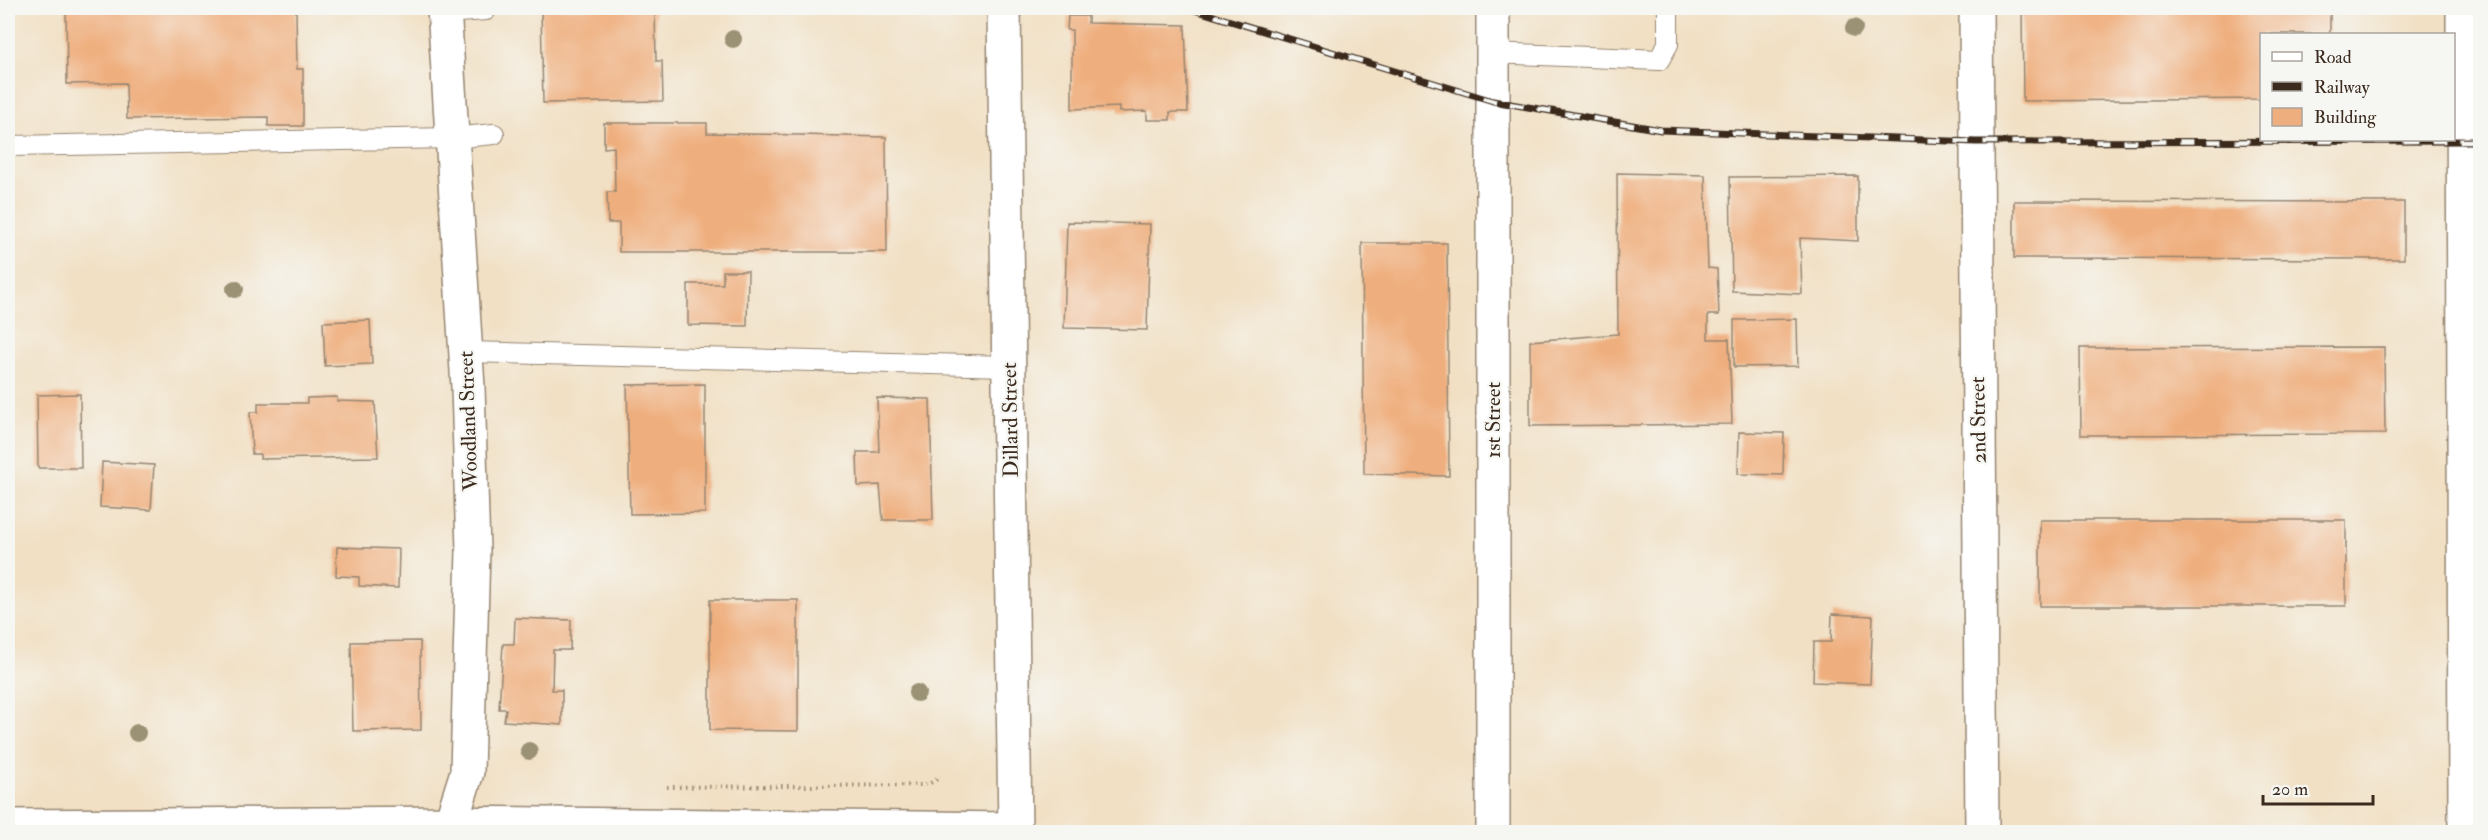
<svg xmlns="http://www.w3.org/2000/svg" width="2488" height="840" viewBox="0 0 2488 840" font-family="'IM FELL Double Pica',serif">
	<rect width="100%" height="100%" fill="#f6f6f2"/>
	<filter id="ink" filterUnits="userSpaceOnUse"><feTurbulence type="fractalNoise" baseFrequency=".0167" numOctaves="2"/><feDisplacementMap in="SourceGraphic" scale="12" xChannelSelector="R" yChannelSelector="G"/><feConvolveMatrix kernelMatrix="1 2 1 2 8 2 1 2 1" color-interpolation-filters="sRGB"/></filter>
	<filter id="wash" filterUnits="userSpaceOnUse"><feTurbulence type="fractalNoise" baseFrequency=".008" numOctaves="4" result="noise"/><feDisplacementMap in="SourceGraphic" scale="24" xChannelSelector="R" yChannelSelector="G"/><feGaussianBlur stdDeviation="1.35" result="paint"/><feColorMatrix in="noise" values="0 0 0 0 0 0 0 0 0 0 0 0 0 0 0 0 0 1.4 0 .05"/><feComposite in="paint" operator="in"/></filter>
	<g filter="url(#wash)">
		<rect width="100%" height="100%" fill="#f1e0c4"/>
		<g id="blocks">
			<path fill="#efae7d" d="M66 8H296L297 69H303V126H268V117L127 119 126 83 67 84Z
				M541 8H655L656 61H662L663 101 543 103Z
				M2022 8H2330V34H2262V99L2023 101Z
				M1068 16H1088V23L1185 25 1188 112H1170V120H1147V111L1119 112V107L1072 109V30H1067Z
				M604 123H707V133L886 137 887 252H619V223H608L607 192H615L614 147 604 148Z
				M1617 173 1705 175 1708 268 1717 269 1719 315H1708V339H1729L1732 424 1530 426V341L1618 334Z
				M1858 176V241L1800 238 1802 294 1732 291 1730 177Z
				M2014 201 2404 202V259L2014 258Z
				M1067 222 1150 224 1147 330 1064 328Z
				M1362 243H1447L1449 476 1364 474Z
				M723 271H748L747 326 688 325V284H723Z
				M1797 319 1798 366 1734 367V320Z
				M370 320 372 364 325 366 323 322Z
				M2384 347 2385 434 2081 435 2080 348Z
				M705 384V513L630 514 627 385Z
				M80 394 81 468H38L37 395Z
				M337 397V401L375 402 378 457 260 459V454H252L250 412H258V403H307V398Z
				M877 398 930 399 933 520H883L880 485 858 486 857 452H879Z
				M1739 432 1784 433 1783 475 1738 474Z
				M102 462 154 465 151 510 100 507Z
				M2040 520H2346V606H2040Z
				M337 547 399 549 398 588 359 586V577L336 576Z
				M710 600H798V731L710 730Z
				M1832 614 1873 616 1870 684 1813 682 1814 642H1831Z
				M515 618 571 620 570 650H553L552 690H562V725L504 721 506 709H499L503 644H514Z
				M420 641 421 730 353 731 351 642Z"/>
		</g>
	</g>
	<g filter="url(#ink)">
		<use href="#blocks" fill-opacity="0" stroke="#968571" stroke-width="1.5"/>
		<g fill="none" stroke-linecap="round" stroke-linejoin="round">
			<g stroke="#968571" stroke-width="22">
				<path id="lane" d="M445 13 486 10
					M1493 53 1659 60 1668 44V8
					M8 146 452 138 494 134
					M466 352 1009 366"/>
			</g>
			<g stroke="#968571" stroke-width="36">
				<path id="street" d="M444 8 468 387 473 550 467 772 448 832
					M1493 8V832
					M1976 8 1982 832
					M2463 8 2465 832
					M8 826 451 823 1015 829"/>
			</g>
			<g stroke="#968571" stroke-width="36">
				<path id="primary" d="M1004 8 1015 832"/>
			</g>
			<path stroke="#968571" stroke-width="4" stroke-dasharray="1.5 4.5" stroke-linecap="butt" d="M667 787 927 785 941 777"/>
			<use href="#lane" stroke="#fff" stroke-width="20"/>
			<use href="#street" stroke="#fff" stroke-width="33"/>
			<use href="#primary" stroke="#fff" stroke-width="33"/>
			<g stroke="#3b2a1e" stroke-width="7">
				<path id="rail" d="M1188 8 1493 101 1661 130 1976 142 2480 141"/>
			</g>
			<use href="#rail" stroke="#f6f6f2" stroke-width="4.5" stroke-dasharray="14" stroke-linecap="butt"/>
		</g>
		<g fill="#9b9275">
			<circle cx="1854" cy="28" r="9"/>
			<circle cx="733" cy="39" r="9"/>
			<circle cx="235" cy="289" r="9"/>
			<circle cx="917" cy="693" r="9"/>
			<circle cx="137" cy="733" r="9"/>
			<circle cx="529" cy="751" r="9"/>
		</g>
	</g>
	<g text-anchor="middle" stroke-width="4.5" stroke-linejoin="round" paint-order="stroke">
		<g font-size="21" fill="#3b2a1e" stroke="#f6f6f2">
			<text transform="translate(1010 420) rotate(-91)" y="7">Dillard Street</text>
			<text transform="translate(1493 420) rotate(-90)" y="7">1st Street</text>
			<text transform="translate(1978 420) rotate(-91)" y="7">2nd Street</text>
			<text transform="translate(468 421) rotate(-92)" y="7">Woodland Street</text>
		</g>
	</g>
	<rect width="2488" height="840" fill="none" stroke="#f6f6f2" stroke-width="30"/>
	<rect x="2260" y="33" width="195" height="108" fill="#f6f6f2" stroke="#aba49d" stroke-width="1.5"/>
	<rect x="2272" y="52" width="30" height="9" fill="#ffffff" stroke="#aba49d" stroke-width="1.5"/>
	<text x="2314" y="63" font-size="18" fill="#3b2a1e">Road</text>
	<rect x="2272" y="82" width="30" height="9" fill="#3b2a1e" stroke="#aba49d" stroke-width="1.5"/>
	<text x="2314" y="93" font-size="18" fill="#3b2a1e">Railway</text>
	<rect x="2272" y="108" width="30" height="18" fill="#efae7d" stroke="#aba49d" stroke-width="1.5"/>
	<text x="2314" y="123" font-size="18" fill="#3b2a1e">Building</text>
	<path d="M2263 795v9h110v-9" fill="none" stroke="#3b2a1e" stroke-width="3"/>
	<text x="2272" y="795" font-size="18" fill="#3b2a1e" stroke="#f6f6f2" stroke-width="4.5" paint-order="stroke">20 m</text>
</svg>
